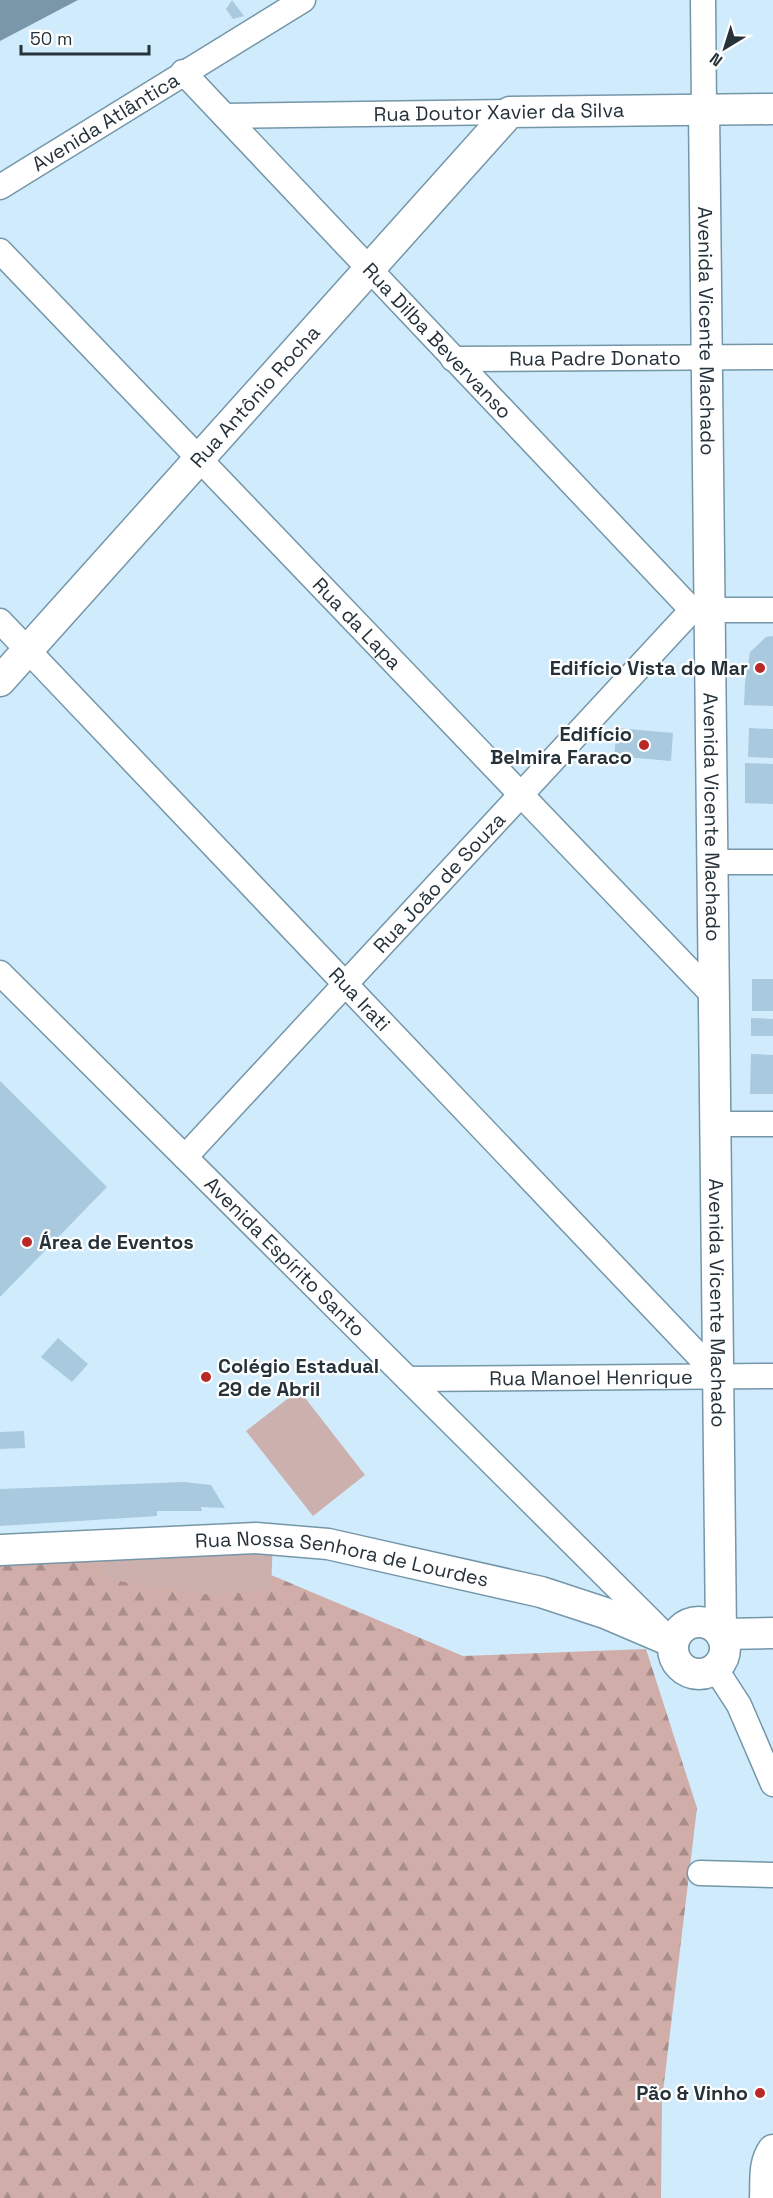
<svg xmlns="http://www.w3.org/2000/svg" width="773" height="2198" viewBox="0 0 773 2198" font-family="'Space Grotesk',sans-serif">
	<defs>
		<pattern id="forest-firs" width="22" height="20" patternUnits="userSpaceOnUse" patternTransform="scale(1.5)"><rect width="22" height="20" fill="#d1ada9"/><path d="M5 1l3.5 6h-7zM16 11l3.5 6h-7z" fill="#a98d8b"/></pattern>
	</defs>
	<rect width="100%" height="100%" fill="#d0ecfc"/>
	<path fill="url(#forest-firs)" d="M198 1544 463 1656 646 1649 697 1808 662 2100 661 2198H0V1558Z"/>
	<path fill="#ccb0ad" d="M299 1390 365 1475 313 1516 246 1431Z
		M273 1540 271 1590 211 1595 105 1579 96 1555Z"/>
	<path fill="#7997a9" d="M0 0H78L0 41Z"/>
	<path fill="#a8c9de" d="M232 0 244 16 233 19 226 9Z
		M773 636V706L744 705 745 683 750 652 766 637Z
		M617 728 673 733 671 761 614 756Z
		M749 728 773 729V758L748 757Z
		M745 763 773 764V804L745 803Z
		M752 979H773V1011H752Z
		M751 1018 773 1019V1036H751Z
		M751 1054 773 1055V1094H750Z
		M0 1081 107 1187 0 1297Z
		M58 1338 88 1364 72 1382 41 1357Z
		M24 1431 25 1448 0 1449V1432Z
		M184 1482 211 1485 225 1508 201 1507 202 1511H157V1516L0 1526V1489Z"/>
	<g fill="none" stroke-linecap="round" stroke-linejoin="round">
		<g stroke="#7596a9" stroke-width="27">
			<g id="minor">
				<path d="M703 0 704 109"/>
				<path id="s1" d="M183 72 692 610"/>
				<path d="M225 116 510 112"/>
				<path id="s2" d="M0 187 303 0"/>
				<path id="s3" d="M0 251 714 996"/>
				<path id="s4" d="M453 359 773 357"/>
				<path d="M692 610H773"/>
				<path id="s5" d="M0 621 718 1376"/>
				<path d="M712 862H773"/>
				<path id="s6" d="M0 973 667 1637"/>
				<path d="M715 1124H773"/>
				<path id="s7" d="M185 1157 692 610"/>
				<path id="s8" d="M408 1379 773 1376"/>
				<path d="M715 1668 739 1705 773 1784"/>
				<path d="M700 1873 773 1875"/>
			</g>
		</g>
		<g stroke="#7596a9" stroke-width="33">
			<g id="major">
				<path id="s9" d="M704 109 721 1634 773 1633"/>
				<path id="s10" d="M0 681 510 112 773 109"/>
				<path id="s11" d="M0 1550 256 1538 328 1544 541 1592 605 1613 673 1642"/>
				<circle cx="699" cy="1648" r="26"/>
				<path d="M765 2198C766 2181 763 2164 773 2150"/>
			</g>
		</g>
		<use href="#minor" stroke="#fff" stroke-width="24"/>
		<use href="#major" stroke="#fff" stroke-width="30"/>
	</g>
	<g fill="#b82928" stroke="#fff" stroke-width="2">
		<circle cx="760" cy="668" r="6"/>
		<circle cx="644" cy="745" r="6"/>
		<circle cx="27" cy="1242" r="6"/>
		<circle cx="206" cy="1377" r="6"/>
		<circle cx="760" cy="2093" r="6"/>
	</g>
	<g text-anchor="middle" stroke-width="4.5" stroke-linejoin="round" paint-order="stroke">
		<g font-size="20" fill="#25323a" stroke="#fff">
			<text transform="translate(499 112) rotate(-1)" y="7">Rua Doutor Xavier da Silva</text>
			<text dy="7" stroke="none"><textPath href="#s2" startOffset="124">Avenida Atlântica</textPath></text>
			<text dy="7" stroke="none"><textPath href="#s9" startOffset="222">Avenida Vicente Machado</textPath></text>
			<text dy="7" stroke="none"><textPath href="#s1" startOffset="370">Rua Dilba Bevervanso</textPath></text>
			<text dy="7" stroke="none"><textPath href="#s4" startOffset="142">Rua Padre Donato</textPath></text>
			<text dy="7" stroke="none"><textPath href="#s10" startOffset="382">Rua Antônio Rocha</textPath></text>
			<text dy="7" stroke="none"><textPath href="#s3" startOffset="516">Rua da Lapa</textPath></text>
			<text dy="7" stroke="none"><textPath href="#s9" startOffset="708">Avenida Vicente Machado</textPath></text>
			<text dy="7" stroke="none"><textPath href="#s7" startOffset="374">Rua João de Souza</textPath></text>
			<text dy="7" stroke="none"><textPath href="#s5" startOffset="522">Rua Irati</textPath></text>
			<text dy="7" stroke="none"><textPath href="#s6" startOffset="402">Avenida Espírito Santo</textPath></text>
			<text dy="7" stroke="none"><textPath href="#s9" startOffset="1194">Avenida Vicente Machado</textPath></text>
			<text dy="7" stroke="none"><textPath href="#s8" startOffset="183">Rua Manoel Henrique</textPath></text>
			<text dy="7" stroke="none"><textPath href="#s11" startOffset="344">Rua Nossa Senhora de Lourdes</textPath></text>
		</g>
		<g font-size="20" font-weight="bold" fill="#25323a" stroke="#fff" text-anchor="end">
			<text x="748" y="675">Edifício Vista do Mar</text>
			<text x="632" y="741">Edifício<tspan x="632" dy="23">Belmira Faraco</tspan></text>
			<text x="39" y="1249" text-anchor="start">Área de Eventos</text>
			<text x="218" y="1373" text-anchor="start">Colégio Estadual<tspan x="218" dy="23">29 de Abril</tspan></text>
			<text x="748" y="2100">Pão &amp; Vinho</text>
		</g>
	</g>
	<g transform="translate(725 48) rotate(218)" stroke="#ffffff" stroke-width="4.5" paint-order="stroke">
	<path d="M0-4.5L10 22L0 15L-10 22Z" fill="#25323a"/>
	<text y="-9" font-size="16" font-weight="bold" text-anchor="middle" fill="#25323a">N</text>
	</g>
	<path d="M21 45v9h128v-9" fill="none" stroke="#25323a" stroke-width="3"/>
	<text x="30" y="45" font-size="18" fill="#25323a" stroke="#ffffff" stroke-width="4.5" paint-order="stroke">50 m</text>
</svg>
